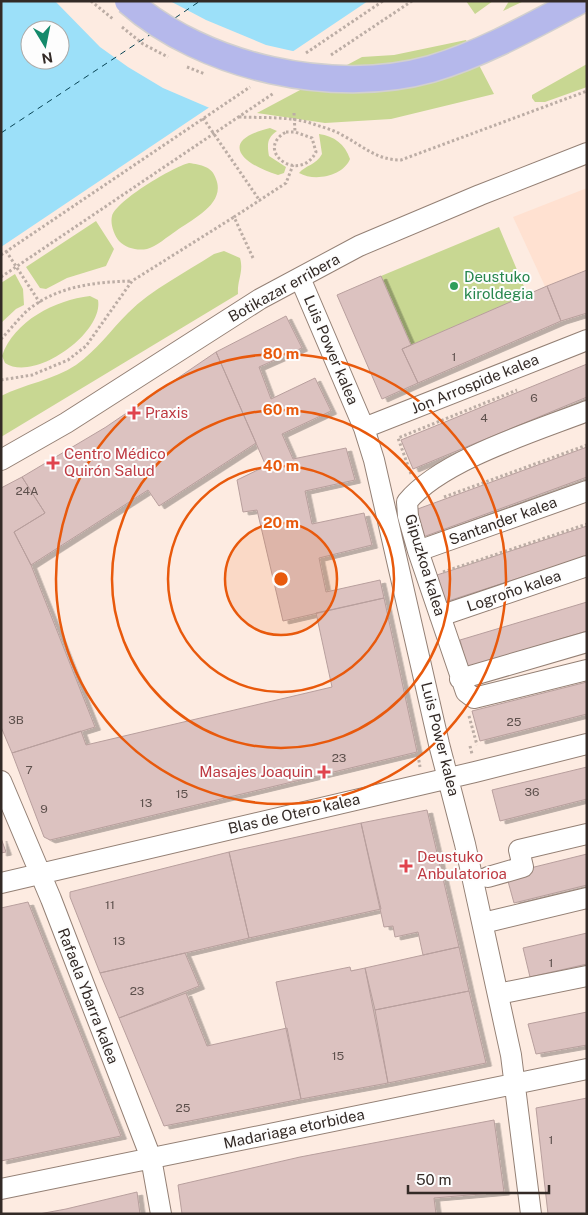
<svg xmlns="http://www.w3.org/2000/svg" width="588" height="1215" viewBox="0 0 588 1215" font-family="'Public Sans',sans-serif">
	<defs>
		<filter id="shadow"><feDropShadow dx="5.5" dy="3" stdDeviation="0" flood-color="#0004"/></filter>
	</defs>
	<rect width="100%" height="100%" fill="#fdebe1"/>
	<path fill="#ffe1d1" d="M587 188V313L561 321 513 217Z"/>
	<path fill="#c8d792" d="M466 1H493L475 14Z
		M509 1H524L503 11Z
		M466 40 494 94 391 119 325 123 257 113 362 57 394 55Z
		M587 64V87L545 102H535L532 98V95Z
		M270 128 277 131C267 138 267 144 269 156L286 167 284 173 278 175C242 164 217 141 270 128Z
		M319 134C334 136 345 144 350 159 343 176 315 182 299 173 306 165 316 165 322 154Z
		M189 163C201 165 212 166 216 179 226 204 192 219 176 231 168 236 156 247 147 249 137 251 126 248 119 241 114 235 110 224 112 216 117 200 173 167 189 163Z
		M96 221 114 249 106 266 67 278 46 289 40 288 26 267Z
		M499 227 528 296 411 345 381 276Z
		M224 251 240 258C244 272 237 280 238 294L1 437V396C25 384 53 380 76 365 97 350 110 331 128 313 152 289 185 273 214 254Z
		M15 274 23 289 24 305 16 309 1 323V283Z
		M90 296 98 300C104 333 34 383 5 363L2 356C14 321 55 300 90 296Z"/>
	<path fill="#9ce0f9" fill-rule="evenodd" d="M1 1H368L1 247ZM30 30H60V60H30Z"/>
	<path fill="#fdebe1" d="M55 1H170L206 20 266 45 297 52 212 109 163 88 128 67 100 47Z"/>
	<g fill="none" stroke-linecap="round" stroke-linejoin="round">
		<path stroke="#094455" stroke-width="1" stroke-dasharray="6 5" stroke-linecap="butt" d="M175 18 200 1
			M1 133 151 34"/>
	</g>
	<path fill="#dcc2c0" stroke="#b89f9d" filter="url(#shadow)" d="M587 270V313L561 321 547 286Z
		M381 276 411 345 402 349 418 383 382 399 337 295Z
		M547 286 561 321 418 383 402 349Z
		M286 316 302 348 259 367 271 399 315 378 331 411 282 434 293 459 346 448 355 480 305 491 312 524 364 513 372 545 319 558 326 592 380 580 384 598 283 621 257 510 243 512 237 480 266 466 216 352Z
		M216 352 256 443 159 506 148 490 31 565 14 532 45 513 22 477 106 427Z
		M587 364V397L413 469 401 440Z
		M587 447V477L423 537 415 510Z
		M22 477 45 513 14 532 31 565 95 727 12 753 1 727V488Z
		M587 526V556L445 602 437 575Z
		M384 598 417 752 50 840 44 837 12 753 81 731 86 745 332 687 316 613Z
		M587 602V631L467 667 460 640Z
		M587 682V714L480 741 472 711Z
		M587 767V799L500 821 492 790Z
		M427 810 459 947 423 955 418 932 395 937 393 926 384 927 361 823Z
		M361 823 381 909 249 938 229 852Z
		M1 838 6 852 1 853Z
		M229 852 249 938 100 973 70 897V892Z
		M587 854V885L514 903 506 874Z
		M28 902 121 1136 1 1161V908Z
		M587 933V964L530 977 523 948Z
		M459 947 469 991 375 1010 365 968Z
		M185 953 199 986 119 1018 100 973Z
		M350 967 351 971 365 968 388 1083 301 1099 276 982Z
		M469 991 486 1063 388 1083 375 1010Z
		M186 993 207 1046 287 1028 301 1099 164 1126 119 1018Z
		M587 1012V1045L536 1054 528 1024Z
		M587 1098V1214H548L536 1108Z
		M494 1120 504 1192 434 1198 436 1214H182L178 1185 300 1157Z
		M137 1192 140 1214H39L66 1209Z"/>
	<g fill="none" stroke-linecap="round" stroke-linejoin="round">
		<g stroke="#948075" stroke-width="22">
			<path id="minor" d="M300 278 364 428 374 460 439 744 465 844 511 1055 531 1214
				M587 411C536 431 441 460 407 502L408 516 418 551 466 692 474 698 587 670
				M364 428 587 340
				M1 460 66 423 260 299 359 246 480 195 587 153
				M418 551 587 491
				M440 616 587 566
				M460 679 587 642
				M1 781 51 899 151 1158 161 1214
				M488 877 523 867 519 850 587 834
				M1 883 475 772 587 744
				M483 923 587 898
				M498 994 587 976
				M1 1189 587 1069"/>
		</g>
		<path stroke="#bcada5" stroke-width="3" stroke-dasharray="2.5 2.5" stroke-linecap="butt" d="M306 53 383 1
			M331 55 412 1
			M239 117C264 118 293 116 316 125 325 128 334 130 342 135 363 146 376 160 401 160L587 91
			M203 118 260 201
			M286 132H295L312 138 316 152C299 185 253 150 286 132Z
			M6 251 40 303
			M1 255 250 87
			M253 258 234 217 286 183 293 165
			M1 277 274 93
			M1 339C10 330 18 319 28 310 57 286 95 282 132 281
			M1 380 32 375 68 360 86 346 132 281 234 217
			M411 474 398 438 517 390
			M444 497 587 445
			M443 572 587 524
			M469 716 477 745
			M470 746 472 754
			M418 755 420 767"/>
		<use href="#minor" stroke="#fff" stroke-width="20"/>
		<g stroke="#d2d0cf" stroke-width="29" stroke-linecap="butt">
			<path id="major-bridge" d="M128 1C204 68 334 96 431 69 482 54 532 26 579 1"/>
		</g>
		<path stroke="#bcada5" stroke-width="3" stroke-dasharray="2.5 2.5" stroke-linecap="butt" d="M91 1 113 19
			M122 27 143 44 168 57
			M187 67 205 74
			M294 113 295 132"/>
		<use href="#major-bridge" stroke="#b5b8eb" stroke-width="26"/>
	</g>
	<circle cx="281" cy="579" r="56" fill="#e8590c" fill-opacity=".12"/>
	<g fill="none" stroke="#e8590c" stroke-width="2.5">
		<circle cx="281" cy="579" r="56"/>
		<circle cx="281" cy="579" r="113"/>
		<circle cx="281" cy="579" r="169"/>
		<circle cx="281" cy="579" r="225"/>
	</g>
	<circle fill="#2e9e5b" stroke="#fdfdfd" stroke-width="2" cx="454" cy="286" r="5"/>
	<g fill="#e0444e" stroke="#fdfdfd" stroke-width="2">
		<path d="M131.5 405.5h5v5h5v5h-5v5h-5v-5h-5v-5h5z"/>
		<path d="M50.5 455.5h5v5h5v5h-5v5h-5v-5h-5v-5h5z"/>
		<path d="M321.5 764.5h5v5h5v5h-5v5h-5v-5h-5v-5h5z"/>
		<path d="M403.5 858.5h5v5h5v5h-5v5h-5v-5h-5v-5h5z"/>
	</g>
	<g text-anchor="middle" stroke-width="4" stroke-linejoin="round" paint-order="stroke">
		<g font-size="12" fill="#5d504c">
			<text x="454" y="361">1</text>
			<text x="534" y="402">6</text>
			<text x="484" y="422">4</text>
			<text x="27" y="495">24A</text>
			<text x="16" y="724">3B</text>
			<text x="514" y="726">25</text>
			<text x="339" y="762">23</text>
			<text x="29" y="774">7</text>
			<text x="532" y="796">36</text>
			<text x="182" y="798">15</text>
			<text x="146" y="807">13</text>
			<text x="44" y="813">9</text>
			<text x="110" y="909">11</text>
			<text x="119" y="945">13</text>
			<text x="551" y="967">1</text>
			<text x="137" y="995">23</text>
			<text x="338" y="1060">15</text>
			<text x="183" y="1112">25</text>
			<text x="551" y="1144">1</text>
		</g>
		<g font-size="15" fill="#27864d" stroke="#fdfdfd" text-anchor="start">
			<text x="464" y="282">Deustuko<tspan x="464" dy="17">kiroldegia</tspan></text>
		</g>
		<g font-size="15" fill="#332a26" stroke="#fdfdfd">
			<text transform="translate(284 288) rotate(-29)" y="5">Botikazar erribera</text>
			<text transform="translate(331 350) rotate(67)" y="5">Luis Power kalea</text>
			<text transform="translate(475 384) rotate(-22)" y="5">Jon Arrospide kalea</text>
			<text transform="translate(503 521) rotate(-20)" y="5">Santander kalea</text>
			<text transform="translate(425 565) rotate(73)" y="5">Gipuzkoa kalea</text>
			<text transform="translate(514 591) rotate(-19)" y="5">Logroño kalea</text>
			<text transform="translate(440 739) rotate(76)" y="5">Luis Power kalea</text>
			<text transform="translate(294 814) rotate(-13)" y="5">Blas de Otero kalea</text>
			<text transform="translate(88 996) rotate(69)" y="5">Rafaela Ybarra kalea</text>
			<text transform="translate(294 1129) rotate(-12)" y="5">Madariaga etorbidea</text>
		</g>
		<g font-size="15" fill="#be3a42" stroke="#fdfdfd" text-anchor="start">
			<text x="145" y="418">Praxis</text>
			<text x="64" y="459">Centro Médico<tspan x="64" dy="17">Quirón Salud</tspan></text>
			<text x="313" y="777" text-anchor="end">Masajes Joaquin</text>
			<text x="417" y="862">Deustuko<tspan x="417" dy="17">Anbulatorioa</tspan></text>
		</g>
	</g>
	<circle cx="281" cy="579" r="8" fill="#e8590c" stroke="#fdfdfd" stroke-width="2.5"/>
	<g font-size="15" text-anchor="middle" font-weight="bold" fill="#e8590c" stroke="#fdfdfd" stroke-width="4" stroke-linejoin="round" paint-order="stroke">
		<text x="281" y="359">80 m</text>
		<text x="281" y="415">60 m</text>
		<text x="281" y="471">40 m</text>
		<text x="281" y="528">20 m</text>
	</g>
	<rect width="588" height="1215" fill="none" stroke="#332a26" stroke-width="5"/>
	<g transform="translate(45 45) rotate(170)"><circle r="24" fill="#fdfdfd" stroke="#aca9a7"/>
	<path d="M0-4L9 19L0 12L-9 19Z" fill="#148a6b"/>
	<text y="-8" font-size="14" font-weight="bold" text-anchor="middle" fill="#332a26">N</text>
	</g>
	<path d="M408 1185v8h141v-8" fill="none" stroke="#332a26" stroke-width="2.5"/>
	<text x="416" y="1185" font-size="15" fill="#332a26" stroke="#fdfdfd" stroke-width="4" paint-order="stroke">50 m</text>
</svg>
